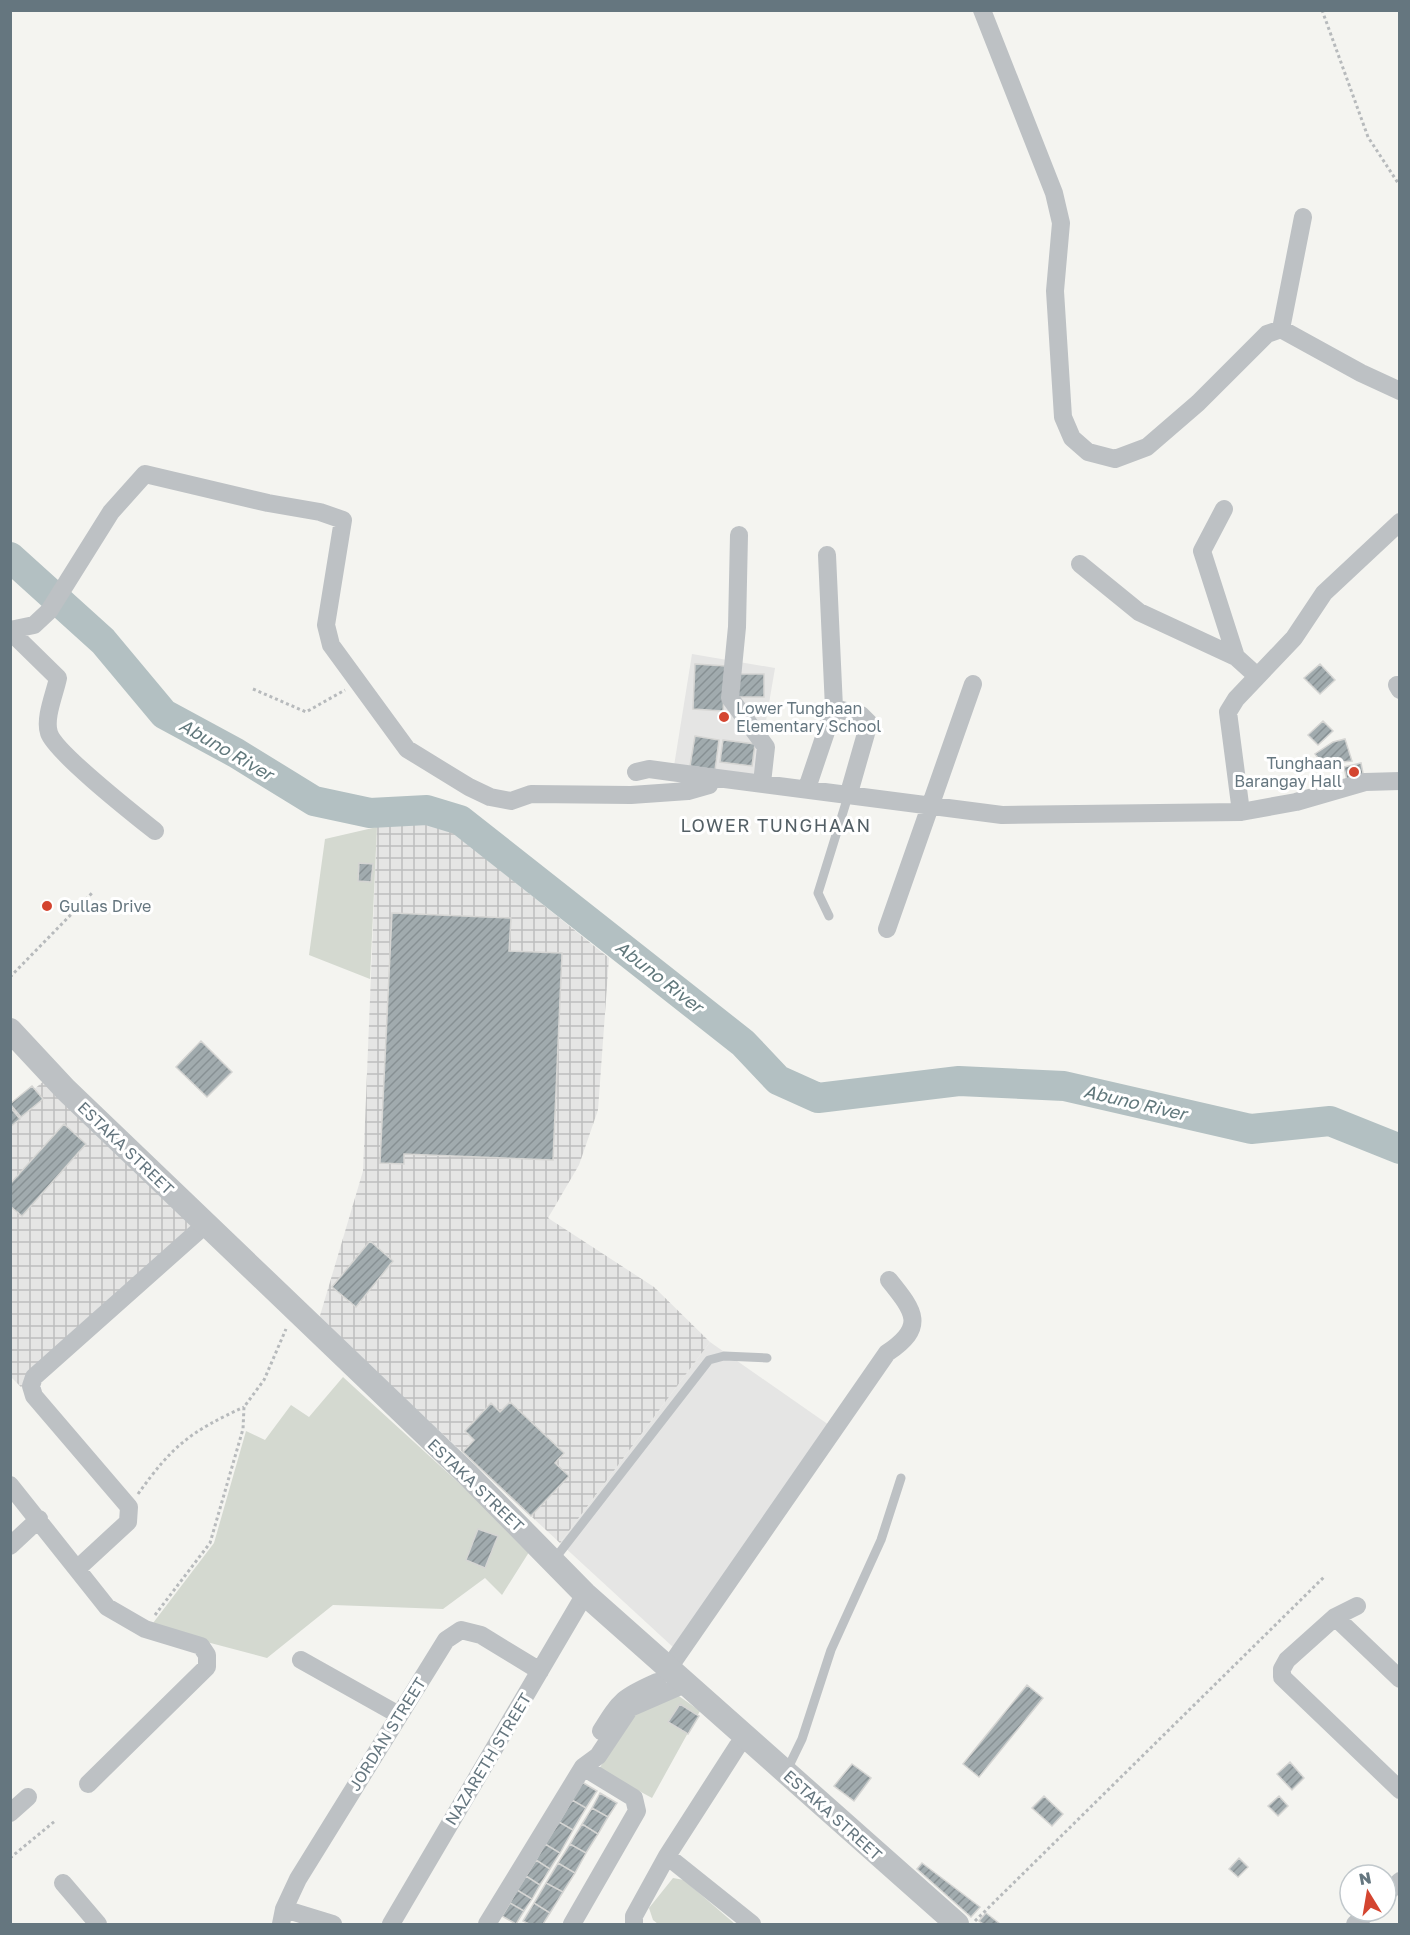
<svg xmlns="http://www.w3.org/2000/svg" width="1410" height="1935" viewBox="0 0 1410 1935" font-family="'Golos Text',sans-serif">
	<defs>
		<pattern id="industrial-grid" width="8" height="8" patternUnits="userSpaceOnUse" patternTransform="scale(1.5)"><rect width="8" height="8" fill="#e5e5e4"/><path d="M0 4h8M4 0v8" fill="none" stroke="#bdbebe"/></pattern>
		<pattern id="building-hatch" width="6" height="6" patternUnits="userSpaceOnUse" patternTransform="scale(1.5)"><rect width="6" height="6" fill="#a1abae"/><path d="M-1 1l2-2M0 6l6-6M5 7l2-2" fill="none" stroke="#879093"/></pattern>
	</defs>
	<rect width="100%" height="100%" fill="#f4f4f0"/>
	<path fill="#e5e5e4" d="M692 654 775 668 756 780 674 766Z
		M710 1342 829 1425 674 1648 560 1543Z"/>
	<path fill="url(#industrial-grid)" d="M419 821 453 832 609 958 598 1110 579 1165 548 1218 654 1287 710 1342 560 1543 319 1319 363 1171 377 827Z
		M46 1079 196 1227 21 1387 10 1376V1110Z"/>
	<path fill="#d4d9d0" d="M377 827 370 979 309 955 325 839Z
		M343 1377 531 1549 502 1595 485 1578 443 1609 333 1605 267 1658 150 1627 214 1543 246 1431 265 1440 291 1405 309 1417Z
		M676 1694 700 1711 652 1798 599 1769 634 1712Z
		M673 1878 684 1880 735 1924H658L653 1920 649 1908Z"/>
	<g fill="none" stroke-linecap="round" stroke-linejoin="round">
		<path stroke="#b3c0c2" stroke-width="30" d="M10 557 103 641 164 714 236 753 314 801 370 813 427 810 460 820 743 1043 778 1080 818 1098 959 1081 1064 1086 1251 1129 1330 1121 1400 1149"/>
	</g>
	<path fill="url(#building-hatch)" stroke="#d5d5d3" stroke-width="1.5" d="M695 664 726 666 723 711 693 709Z
		M1320 664 1335 680 1320 694 1304 678Z
		M734 674H764V697H734Z
		M1323 721 1333 731 1318 745 1308 735Z
		M695 736 719 740 715 770 690 766Z
		M1345 739 1352 761 1341 762 1339 759 1326 769 1315 754 1333 742Z
		M723 740 755 744 752 766 720 762Z
		M1361 763 1364 778 1347 781 1344 767Z
		M359 863 373 864 371 882 358 881Z
		M392 913 511 918 509 951 562 953 553 1160 404 1154V1164L380 1163Z
		M201 1041 232 1072 207 1097 176 1067Z
		M32 1086 43 1099 21 1117 10 1104Z
		M10 1107 20 1119 10 1127Z
		M64 1124 86 1144 22 1216 10 1206V1184Z
		M370 1241 393 1261 356 1307 332 1287Z
		M510 1402 564 1453 555 1463 569 1476 531 1516 463 1452 474 1440 465 1431 491 1403 500 1412Z
		M478 1529 498 1536 485 1568 466 1560Z
		M1027 1685 1043 1698 979 1777 963 1764Z
		M680 1704 699 1716 688 1734 668 1722Z
		M1290 1762 1304 1778 1292 1790 1277 1774Z
		M852 1764 871 1778 854 1801 834 1786Z
		M582 1782 597 1791 586 1808 572 1800Z
		M600 1793 617 1803 608 1817 592 1808Z
		M1044 1796 1063 1814 1052 1826 1032 1808Z
		M1279 1796 1288 1806 1278 1816 1268 1806Z
		M572 1800 586 1808 573 1830 559 1822Z
		M592 1808 608 1817 598 1834 582 1824Z
		M559 1822 573 1830 560 1853 545 1844Z
		M582 1824 598 1834 586 1853 570 1844Z
		M545 1844 560 1853 550 1869 536 1860Z
		M570 1844 586 1853 575 1873 558 1863Z
		M1239 1858 1248 1867 1238 1877 1229 1869Z
		M536 1860 550 1869 540 1885 526 1876Z
		M558 1863 575 1873 563 1892 546 1883Z
		M922 1863 980 1907 971 1917 917 1869Z
		M526 1876 540 1885 532 1899 517 1890Z
		M546 1883 563 1892 550 1913 534 1903Z
		M517 1890 532 1899 524 1911 510 1903Z
		M510 1903 524 1911 516 1924 502 1916Z
		M534 1903 550 1913 543 1924H529L523 1921Z
		M986 1913 1000 1924H983L979 1921Z"/>
	<g fill="none" stroke-linecap="round" stroke-linejoin="round">
		<path stroke="#b7babc" stroke-width="3" stroke-dasharray="3 3" stroke-linecap="butt" d="M1322 10 1368 137 1400 186
			M253 689 306 712 345 690
			M10 977 93 892
			M138 1494C173 1445 190 1432 244 1407
			M155 1615 210 1543 243 1429 244 1407 264 1380 286 1329
			M10 1858 55 1821
			M975 1921 1324 1577"/>
		<path stroke="#bdc1c4" stroke-width="9" d="M829 916 818 893 849 793
			M553 1561 709 1360 724 1356 767 1358
			M786 1772 802 1739 831 1650 881 1540 901 1478"/>
		<path stroke="#bdc1c4" stroke-width="18" d="M982 10 1054 193 1061 223 1055 291 1063 417 1072 438 1088 452 1115 459 1147 447 1198 403 1267 334 1281 329 1361 373 1400 391
			M1281 329 1303 217
			M1224 509 1202 551 1236 657
			M739 535 737 627 730 698 766 747 762 783
			M1080 564 1139 612 1236 657 1257 676
			M10 630 34 625 49 611 111 512 145 474 268 503 320 512 343 520 326 625 331 645 407 749 469 787 490 797 511 801 531 794 631 795 688 791 709 785 712 777
			M10 631 58 678C55 693 44 718 49 733 55 752 135 815 155 831
			M1397 685 1400 690
			M834 708 861 715 869 723 849 793
			M636 772 649 769 671 772 1002 815 1241 812 1296 802 1365 782 1400 781
			M807 788 834 708 827 555
			M1241 812 1228 712 1236 699 1294 638 1324 593 1400 522
			M887 929 973 684
			M10 1485 107 1607 145 1629 201 1646 207 1655V1667L88 1784
			M10 1546 39 1519
			M77 1569 128 1522 129 1507 34 1396 31 1386 34 1377 205 1225
			M1357 1606 1335 1617 1287 1660 1282 1669V1677L1400 1790
			M1335 1617 1400 1679
			M301 1660 399 1715
			M668 1669 887 1353C926 1327 915 1312 889 1280
			M601 1731C620 1700 623 1697 657 1682
			M10 1813 28 1797
			M667 1856 752 1924
			M63 1883 98 1924
			M1386 1894 1400 1881
			M284 1909 333 1924
			M281 1924 284 1909 298 1879 446 1640 461 1630 481 1635 540 1671
			M391 1924 585 1594
			M487 1924 583 1767 598 1756 630 1708 685 1684
			M572 1924 637 1811 634 1798 583 1767
			M634 1924V1916L667 1856 737 1747 746 1737
			M1355 1924 1369 1911"/>
		<path stroke="#bdc1c4" stroke-width="24" d="M10 1030 65 1089 467 1474 585 1594 957 1924"/>
	</g>
	<g fill="#d44530" stroke="#fff" stroke-width="2">
		<circle cx="724" cy="717" r="6"/>
		<circle cx="1354" cy="772" r="6"/>
		<circle cx="47" cy="906" r="6"/>
	</g>
	<g text-anchor="middle" stroke-width="6" stroke-linejoin="round" paint-order="stroke">
		<g font-size="16" fill="#65767f" stroke="#fff" text-anchor="start">
			<text x="736" y="714">Lower Tunghaan<tspan x="736" dy="18">Elementary School</tspan></text>
			<text x="1342" y="769" text-anchor="end">Tunghaan<tspan x="1342" dy="18">Barangay Hall</tspan></text>
			<text x="59" y="912">Gullas Drive</text>
		</g>
		<g font-size="16" fill="#65767f" stroke="#fff">
			<text transform="translate(126 1148) rotate(44)" y="6">ESTAKA STREET</text>
			<text transform="translate(476 1485) rotate(44)" y="6">ESTAKA STREET</text>
			<text transform="translate(387 1734) rotate(-58)" y="6">JORDAN STREET</text>
			<text transform="translate(488 1759) rotate(-59)" y="6">NAZARETH STREET</text>
			<text transform="translate(833 1815) rotate(42)" y="6">ESTAKA STREET</text>
		</g>
		<g font-size="18" font-style="italic" fill="#61787c" stroke="#fff">
			<text transform="translate(226 750) rotate(30)" y="6">Abuno River</text>
			<text transform="translate(659 977) rotate(38)" y="6">Abuno River</text>
			<text transform="translate(1135 1103) rotate(13)" y="6">Abuno River</text>
		</g>
		<g font-size="18" letter-spacing="1.5" fill="#535f65" stroke="#fff">
			<text x="776" y="832">LOWER TUNGHAAN</text>
		</g>
	</g>
	<rect width="1410" height="1935" fill="none" stroke="#65767f" stroke-width="24"/>
	<g transform="translate(1368 1893) rotate(349)"><circle r="28" fill="#ffffff" stroke="#c1c8cc" stroke-width="1.5"/>
	<path d="M0-4.5L10 22L0 15L-10 22Z" fill="#d44530"/>
	<text y="-9" font-size="16" font-weight="bold" text-anchor="middle" fill="#65767f">N</text>
	</g>
</svg>
